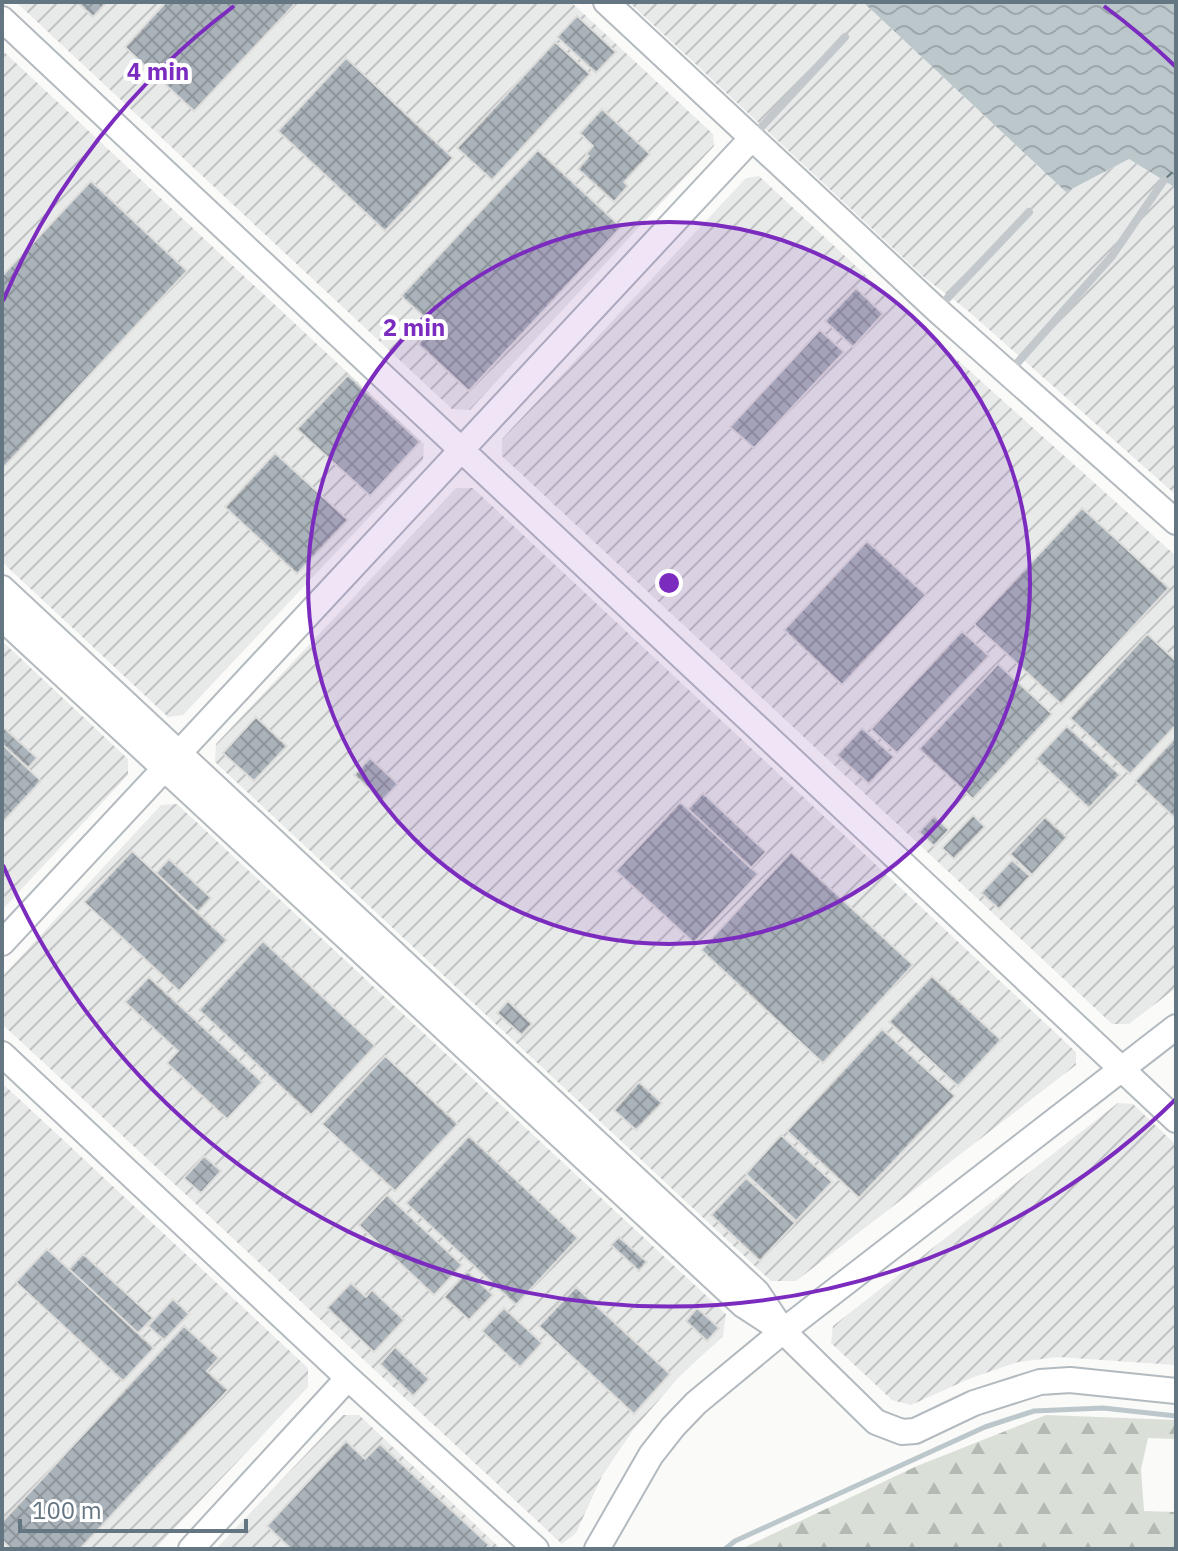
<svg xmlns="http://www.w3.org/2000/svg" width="1178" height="1551" viewBox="0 0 1178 1551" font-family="'IBM Plex Sans',sans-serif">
	<defs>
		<pattern id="industrial-furrows" width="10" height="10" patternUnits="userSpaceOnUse" patternTransform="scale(2)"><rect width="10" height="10" fill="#e8e9e9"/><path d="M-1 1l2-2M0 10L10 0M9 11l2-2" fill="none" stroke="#c0c1c2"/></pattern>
		<pattern id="forest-firs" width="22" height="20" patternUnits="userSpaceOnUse" patternTransform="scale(2)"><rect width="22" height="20" fill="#dadfd7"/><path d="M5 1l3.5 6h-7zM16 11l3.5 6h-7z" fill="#b4b9b4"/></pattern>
		<pattern id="water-waves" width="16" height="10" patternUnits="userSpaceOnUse" patternTransform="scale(2)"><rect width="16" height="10" fill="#bbc7cb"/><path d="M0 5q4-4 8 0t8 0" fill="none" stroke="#9ca6aa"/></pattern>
		<pattern id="building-cross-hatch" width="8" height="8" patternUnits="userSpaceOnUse" patternTransform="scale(2)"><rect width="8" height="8" fill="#aab3b9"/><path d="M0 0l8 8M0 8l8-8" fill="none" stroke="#8e969c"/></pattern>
	</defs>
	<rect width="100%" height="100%" fill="#fafaf8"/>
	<path fill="url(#industrial-furrows)" d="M16 2H571L713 134 714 146 470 410 452 409Z
		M629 2H863L1066 192 1129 159 1176 188V495L967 310 925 278Z
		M2 50 424 444 423 460 183 715 168 717 2 562Z
		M759 176 933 338 1176 556V988L1129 1024H1112L502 456V439L746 178Z
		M456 488H473L1076 1052V1065L796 1281H771L215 762 216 744Z
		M2 641 128 759V775L2 910Z
		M177 804 726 1314 723 1336 679 1377 633 1430 602 1476 576 1533 562 1544 2 1024V977L161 805Z
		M2 1083 308 1368V1387L155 1549H2Z
		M1118 1103 1133 1104 1176 1145V1365L1058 1357 1018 1362 971 1378 911 1405 892 1400 831 1343 833 1326Z
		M343 1415H359L501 1549H216Z"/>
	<path fill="url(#forest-firs)" d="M1046 1415 1176 1420V1439L1148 1438 1141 1469 1144 1511 1176 1512V1549H741L917 1466Z"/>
	<path fill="url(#water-waves)" d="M863 2H1176V188L1129 159 1066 192Z"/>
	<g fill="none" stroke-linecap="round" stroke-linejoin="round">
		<path stroke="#bbc7cb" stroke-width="5" d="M725 1549 735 1541 985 1427 1034 1411 1103 1408 1176 1416"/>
		<path stroke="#60757c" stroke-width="2" stroke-dasharray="10 8" stroke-linecap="butt" d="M1165 179 1176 169"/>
	</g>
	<path fill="url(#building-cross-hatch)" stroke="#dcdcda" stroke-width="2" d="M77 2H107L93 17Z
		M166 2H291L294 5 194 111 125 47Z
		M577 16 616 52 596 73 557 37Z
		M555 42 590 74 492 180 457 148Z
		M346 58 453 158 385 231 278 131Z
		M602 109 650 154 624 182 628 186 614 202 578 169 589 156 586 154 593 146 580 133Z
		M538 150 621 227 469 391 418 344 434 326 401 296Z
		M91 181 187 271 2 469V276Z
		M856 288 883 314 853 347 825 321Z
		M820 330 844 352 754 448 730 427Z
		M348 375 420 442 370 496 297 429Z
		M275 453 348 520 297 574 225 507Z
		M1082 508 1169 588 1061 704 974 624Z
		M867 541 926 595 842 685 784 630Z
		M962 631 989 656 897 753 871 729Z
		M1147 634 1176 661V725L1130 774 1070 718Z
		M998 664 1052 714 973 799 919 749Z
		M256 717 287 746 254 781 223 753Z
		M2 726 37 758 28 768 2 744Z
		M1067 726 1120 775 1089 808 1036 759Z
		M862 728 894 757 869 784 837 755Z
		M1176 737V819L1135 781Z
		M2 744 41 781 2 823Z
		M370 758 398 784 382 801 354 775Z
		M703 793 766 852 751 868 688 809Z
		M680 802 758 874 694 943 616 871Z
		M973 815 985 827 954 859 942 848Z
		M934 816 949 830 934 846 919 832Z
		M1045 817 1067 837 1032 875 1010 854Z
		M132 851 227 940 179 991 84 902Z
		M791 852 913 965 823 1063 701 950Z
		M169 859 211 898 198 912 156 873Z
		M1012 860 1030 876 999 909 981 893Z
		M263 941 375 1046 311 1115 199 1010Z
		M932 976 1001 1040 958 1086 889 1022Z
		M149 977 262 1082 227 1119 167 1063 178 1051 125 1002Z
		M508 1001 532 1024 522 1035 497 1013Z
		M882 1029 955 1096 859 1198 787 1131Z
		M385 1056 458 1124 395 1191 322 1124Z
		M639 1082 662 1103 636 1130 614 1110Z
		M781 1135 832 1182 796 1221 746 1174Z
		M469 1136 578 1238 516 1305 406 1203Z
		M204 1156 221 1171 201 1193 184 1178Z
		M746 1178 795 1223 760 1261 711 1215Z
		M387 1195 462 1265 434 1295 359 1225Z
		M619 1237 647 1262 639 1271 611 1245Z
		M47 1249 154 1348 123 1381 16 1282Z
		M83 1254 153 1318 138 1333 69 1269Z
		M467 1271 493 1295 469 1320 444 1297Z
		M351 1283 366 1297 372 1290 404 1320 374 1352 327 1308Z
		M576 1287 670 1374 634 1414 539 1326Z
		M173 1299 189 1314 164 1340 148 1326Z
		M504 1308 542 1343 520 1367 482 1331Z
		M697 1308 719 1328 707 1341 686 1321Z
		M184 1326 219 1358 207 1371 228 1390 80 1549H11L2 1540V1522Z
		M395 1347 429 1379 413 1396 380 1364Z
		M346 1441 365 1459 380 1444 489 1545 485 1549H291L267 1526Z"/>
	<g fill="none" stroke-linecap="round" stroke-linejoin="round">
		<g stroke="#b3babf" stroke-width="28">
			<path id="secondary" d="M606 2 937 310 1176 522
				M2 19 1176 1120
				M2 588 757 1292 777 1322
				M2 618 743 1305 783 1331 876 1422 902 1432 915 1431 974 1403 1040 1382 1070 1380 1176 1391
				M2 943 752 138
				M2 1054 348 1378 536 1549
				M191 1549 348 1378
				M597 1549 651 1455 673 1427 696 1403 783 1331 1176 1027"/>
		</g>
		<path stroke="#c3c8cc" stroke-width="8" d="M753 136 845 37
			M940 306 1029 212
			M1011 370 1112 256 1164 180"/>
		<use href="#secondary" stroke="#fff" stroke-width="24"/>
	</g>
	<circle cx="669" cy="583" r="361" fill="#7b2cbf" fill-opacity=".12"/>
	<g fill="none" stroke="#7b2cbf" stroke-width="4">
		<circle cx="669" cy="583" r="361"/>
		<path d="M1176 1099A723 723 0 0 1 3 865M3 301A723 723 0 0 1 234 6M1104 6A723 723 0 0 1 1176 67"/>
	</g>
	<circle cx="669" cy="583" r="12" fill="#7b2cbf" stroke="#fff" stroke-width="4"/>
	<g font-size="24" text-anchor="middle" font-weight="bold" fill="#7b2cbf" stroke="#fff" stroke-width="8" stroke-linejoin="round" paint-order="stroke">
		<text x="158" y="80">4 min</text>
		<text x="414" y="336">2 min</text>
	</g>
	<rect width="1178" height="1551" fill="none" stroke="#657683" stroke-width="8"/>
	<path d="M20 1519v12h226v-12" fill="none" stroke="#657683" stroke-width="4"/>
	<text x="32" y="1519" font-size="24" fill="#657683" stroke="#ffffff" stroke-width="6" paint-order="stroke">100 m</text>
</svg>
